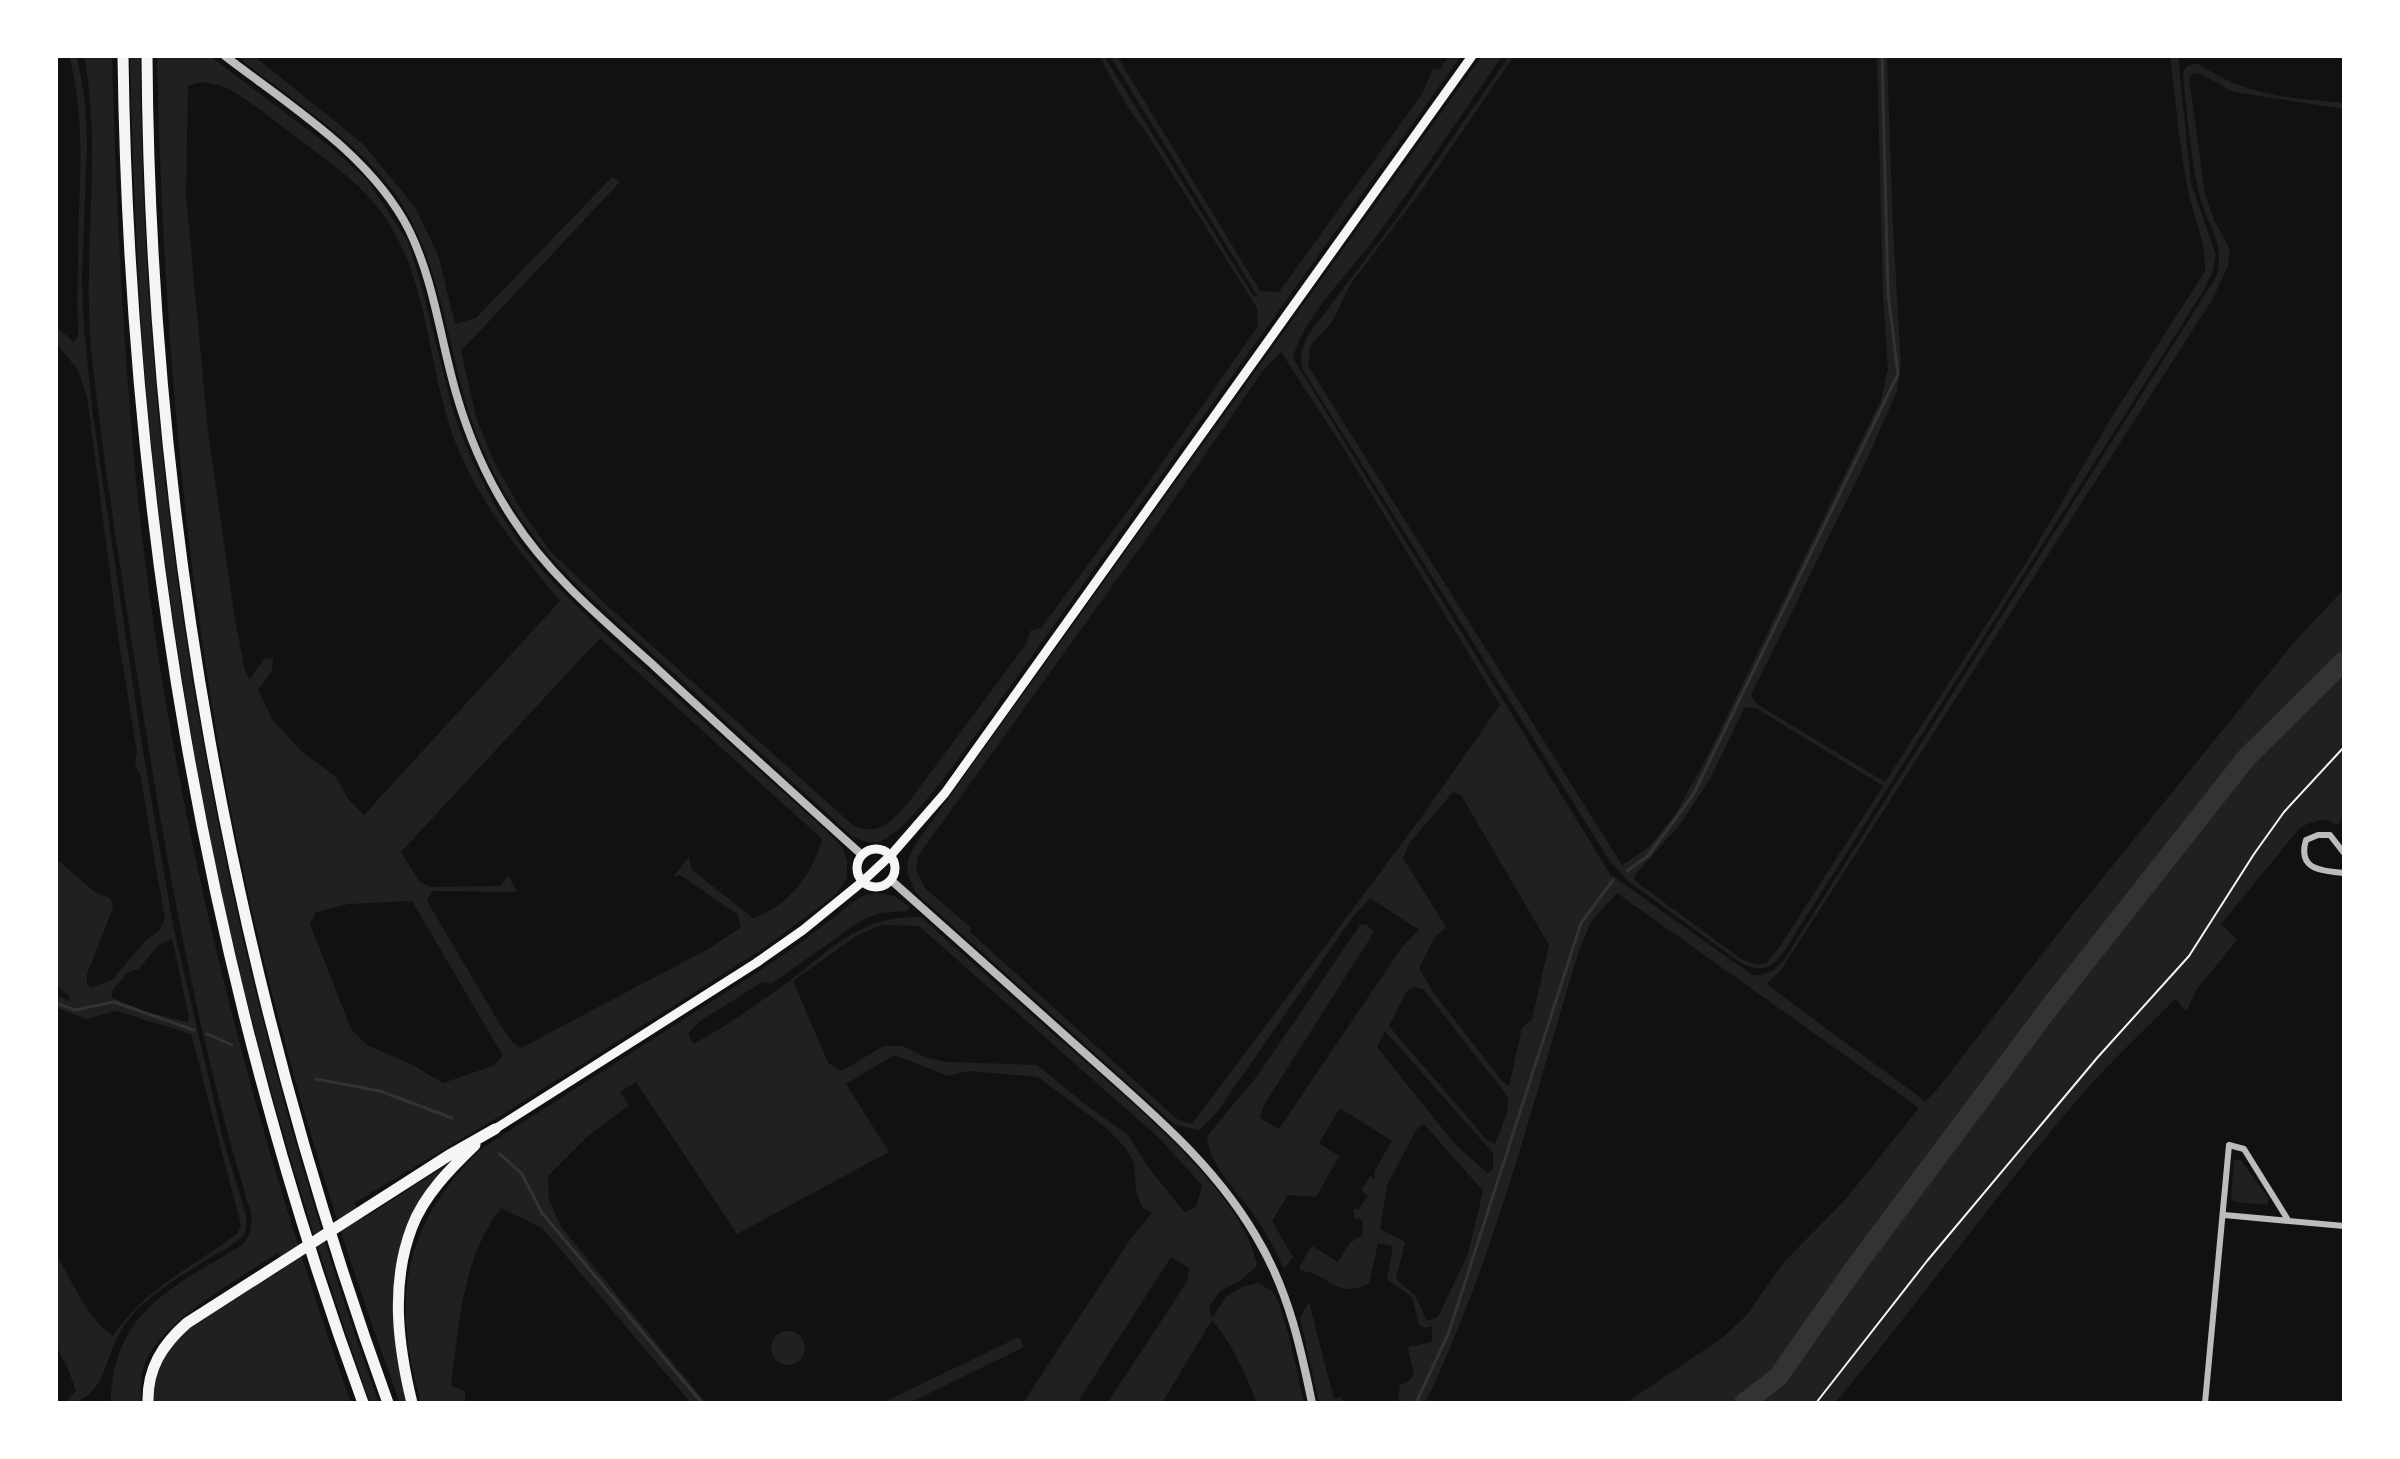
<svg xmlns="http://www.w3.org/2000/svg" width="2400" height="1459" viewBox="0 0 2400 1459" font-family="Poppins,sans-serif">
	<rect width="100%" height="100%" fill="#111"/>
	<path fill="#202020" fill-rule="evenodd" d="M69 56H77L85 101 87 143 82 277 84 329 93 416 141 739 173 925 222 1135 246 1216C246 1222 248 1228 244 1234 237 1244 219 1252 208 1259 185 1273 162 1287 142 1305 131 1315 122 1327 116 1340 105 1364 100 1403 65 1403L76 1391 67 1366 56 1347V1254C72 1281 87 1318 113 1336 144 1289 194 1266 238 1233L241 1225 191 1034 116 1011 85 1019 56 1007V995L68 1001 70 997 56 985V859L95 892 111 899 113 908 87 974V984L92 987 112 980 146 940 159 931 165 919 140 774 135 766 137 752 119 642 87 397 78 370 56 343V327L74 342 78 336C77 294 78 253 79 211 81 158 83 107 69 56ZM172 939 189 1016 188 1022 147 1012 113 998 111 992 128 972 139 969 158 945Z
		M84 56H112C116 201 123 346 137 490 169 800 247 1110 351 1403H153C147 1332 231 1300 282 1270L279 1252C241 1278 158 1322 144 1366 140 1378 141 1391 141 1403H111C113 1311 172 1288 242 1245 252 1234 252 1227 251 1213 197 1039 166 860 138 681 121 573 104 466 92 358 81 257 103 155 84 56Z
		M130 56H140C143 416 192 773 289 1120 316 1215 345 1310 379 1403H370C296 1190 231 972 194 750 169 603 149 454 140 305 135 222 132 139 130 56Z
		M157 56H210L332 148 368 181 408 242 420 280 454 415 471 458 494 504 524 549 553 582 600 629 823 828 842 847 847 860V878L835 895 764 948 505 1113 354 1203 363 1219 448 1164C389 1241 382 1310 407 1403H400C339 1236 287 1067 248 893 187 618 163 337 157 56ZM201 82C208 83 217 84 224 87 243 95 277 123 295 136 322 157 351 176 374 203 432 272 425 369 458 449 482 506 521 554 560 601L364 815 348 799 336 777 302 752 272 719 258 690 272 671 273 658 264 659 250 679 245 670 234 614 208 432 186 195 188 86ZM600 638 822 839C814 872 788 907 753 918L692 870 689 857 673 877 680 875 738 915 741 927 710 948 521 1048 512 1042 501 1026 427 901 432 891 517 892 509 876 500 886 430 887 419 881 401 852ZM412 901 503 1056 493 1066 443 1083 411 1064 367 1045 351 1029 310 924 316 912 349 904Z
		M238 56H254L363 144 415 207 438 255 455 324 476 318 612 177 620 182 461 351 476 417 494 462 520 508 550 551 612 610 855 827C882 834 887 824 905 807L1027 643 1030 631 1041 628 1141 493 1258 326 1257 308 1142 126C1124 105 1113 80 1099 56H1104L1254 297 1257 295 1110 56H1117L1260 291 1279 292 1422 94 1433 69 1439 70 1449 56H1461L954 765C940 783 900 837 878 842 870 844 861 840 853 837 788 778 722 718 657 658 605 611 548 565 512 505 490 470 472 429 462 389 446 328 437 266 406 211 376 159 327 125 281 90 267 79 251 69 238 56Z
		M1482 56H1502C1460 117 1419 178 1375 238 1349 273 1303 317 1293 358L1610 874 1752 975C1767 975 1774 971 1784 960L2216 277C2227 241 2206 226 2199 193 2190 154 2187 114 2183 74 2185 66 2190 64 2198 64 2250 97 2285 97 2344 103V109L2233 92 2201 74 2194 73 2189 78 2205 194 2214 220 2230 249 2228 266 2212 300 1781 970 1766 984 1925 1101 1935 1092 2071 917 2295 641 2344 589V817L2337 825 2326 819 2307 824 2299 829 2221 924 2237 940 2197 989 2186 1012 2176 998C2145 1030 2112 1060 2082 1094 1996 1194 1920 1302 1835 1403H1626L1722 1338 1747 1315 1783 1263 1845 1200 1919 1108 1617 893 1591 922 1579 950C1533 1102 1494 1260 1425 1403H1398L1400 1385 1408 1382 1414 1375 1408 1347 1432 1342V1326L1424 1328 1419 1324 1412 1297 1387 1279 1393 1246 1378 1243 1369 1284C1363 1286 1356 1289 1350 1289 1331 1289 1320 1271 1301 1271L1299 1267 1312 1246 1338 1262 1350 1243 1362 1235 1363 1220 1354 1218V1208L1358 1210 1368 1196 1361 1190 1370 1176 1374 1179 1375 1170 1392 1141 1340 1108 1319 1143 1339 1156 1316 1197 1288 1195 1272 1221 1293 1257 1284 1269C1276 1253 1268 1235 1257 1220 1240 1193 1210 1169 1207 1136L1258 1075 1360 925 1366 924 1374 932 1264 1105 1260 1118 1279 1129 1402 947 1419 930 1370 898 1352 918 1217 1112 1199 1130 1175 1125 916 893C905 872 904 861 917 842ZM1281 352 1344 449 1500 705 1420 819 1192 1124 1177 1119 970 932V927L925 888 916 870 918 856 1162 517 1262 372ZM1453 792 1461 795 1549 945 1532 1019 1522 1028 1509 1086 1503 1082 1433 992 1419 968 1435 937 1446 927 1403 858 1410 842ZM1415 987 1424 990 1508 1097 1507 1113 1495 1144 1487 1140 1389 1026 1406 992ZM1385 1031 1493 1153V1170L1487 1173 1454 1143 1377 1047ZM1424 1124 1483 1191 1468 1254 1438 1317 1427 1321 1415 1295 1396 1279 1405 1242 1380 1229 1387 1185 1416 1130Z
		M1509 56H1514L1424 187 1350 285 1332 322 1310 346 1308 366 1622 865 1649 847 1676 813 1706 759 1881 400 1888 369 1883 298 1877 56H1887L1893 228 1901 364 1897 391 1869 455 1751 695 1757 704 1885 782 2029 558 2110 420 2205 271C2206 238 2191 212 2186 180 2179 139 2175 97 2170 56H2178L2191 183 2216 255 2213 270 2204 290 1802 923C1785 948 1775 981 1741 963L1629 882 1611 863 1303 370C1299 356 1302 348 1308 335L1399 215ZM1745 707 1757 709 1883 786 1780 946 1766 964H1755L1741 959 1634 880V876L1682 822 1711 777Z
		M878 893 894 896 910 907 907 911 880 913 862 920 771 984 762 982 699 1022 688 1034 693 1044C722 1029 753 1007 781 987 829 953 856 915 921 917 970 961 1019 1004 1068 1047 1123 1096 1245 1192 1257 1266L1240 1281 1220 1291 1209 1307 1212 1318 1226 1297 1242 1287 1258 1283 1272 1291 1279 1303 1290 1340 1304 1403H1257C1246 1374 1232 1344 1212 1320L1162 1403H1107L1187 1282 1189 1268 1171 1257 1077 1403H1023L1131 1238 1152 1213 1143 1208 1136 1192 1134 1163 1125 1147 1105 1127 1038 1077 969 1071 948 1076 894 1055 846 1084 889 1152 737 1234 636 1082 620 1092 629 1105 587 1137 548 1176 549 1200 562 1228 706 1403H691L542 1228 501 1208C462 1258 459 1325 451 1386L465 1391V1403H421C391 1298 402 1227 481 1149L753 975 802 942 853 902 865 895ZM881 925 919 926 1159 1138 1202 1185 1197 1206 1185 1213 1148 1167 1128 1135 1086 1105 1037 1065 948 1062 927 1058 903 1046H883L842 1071 828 1063 793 981 855 937Z
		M2240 1159 2269 1199 2267 1205 2234 1202 2231 1197 2234 1161Z
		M1309 1302 1334 1399 1342 1397 1343 1403H1319L1300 1318Z
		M771 1348a17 17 0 1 1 34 0a17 17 0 1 1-34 0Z
		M1019 1337 1024 1347 909 1403H882Z"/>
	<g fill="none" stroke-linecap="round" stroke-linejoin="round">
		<path stroke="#333" stroke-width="3" d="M1627 871 1648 856 1693 795 1898 374 1888 293 1882 56
			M56 1003 75 1010 114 1002 194 1030
			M207 1034 232 1045
			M316 1079 380 1091 452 1118
			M500 1154 522 1174 542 1213 702 1403
			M1416 1403 1449 1332 1581 923 1613 880"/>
		<path stroke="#333" stroke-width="20" d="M1744 1403 1778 1377 1853 1270 2049 1008 2247 757 2344 661"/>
		<path stroke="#f5f5f5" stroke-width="2" d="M1816 1403 1927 1261 2097 1058 2189 956 2254 854 2284 812 2344 747"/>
		<path stroke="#bcbcbc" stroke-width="6" d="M2344 853 2330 835H2318L2306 840C2297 870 2322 871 2344 873
			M2224 1215 2344 1226
			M2205 1403 2229 1145 2244 1149 2288 1220"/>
		<path stroke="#bcbcbc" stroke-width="8" d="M225 56C290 106 371 155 409 230 434 281 440 338 456 393 469 438 487 480 513 519 549 575 602 619 651 663 721 728 791 791 862 855
			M892 881C954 937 1016 992 1078 1047 1146 1108 1218 1165 1262 1247 1289 1295 1301 1349 1312 1403"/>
		<path stroke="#f5f5f5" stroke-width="9" d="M857 868a19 19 0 1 1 38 0a19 19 0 1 1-38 0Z
			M495 1129 756 963 803 930 862 882 891 855 945 793 1472 56"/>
		<path stroke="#f5f5f5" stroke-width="11" d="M123 56C129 515 205 972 363 1403
			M147 56C150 516 231 971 388 1403
			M148 1403C147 1369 162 1345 187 1323L451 1154 495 1129
			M412 1403C398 1346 390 1284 412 1227 424 1195 451 1168 475 1145"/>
	</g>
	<rect width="2400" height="1459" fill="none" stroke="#ffffff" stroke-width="116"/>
</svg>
